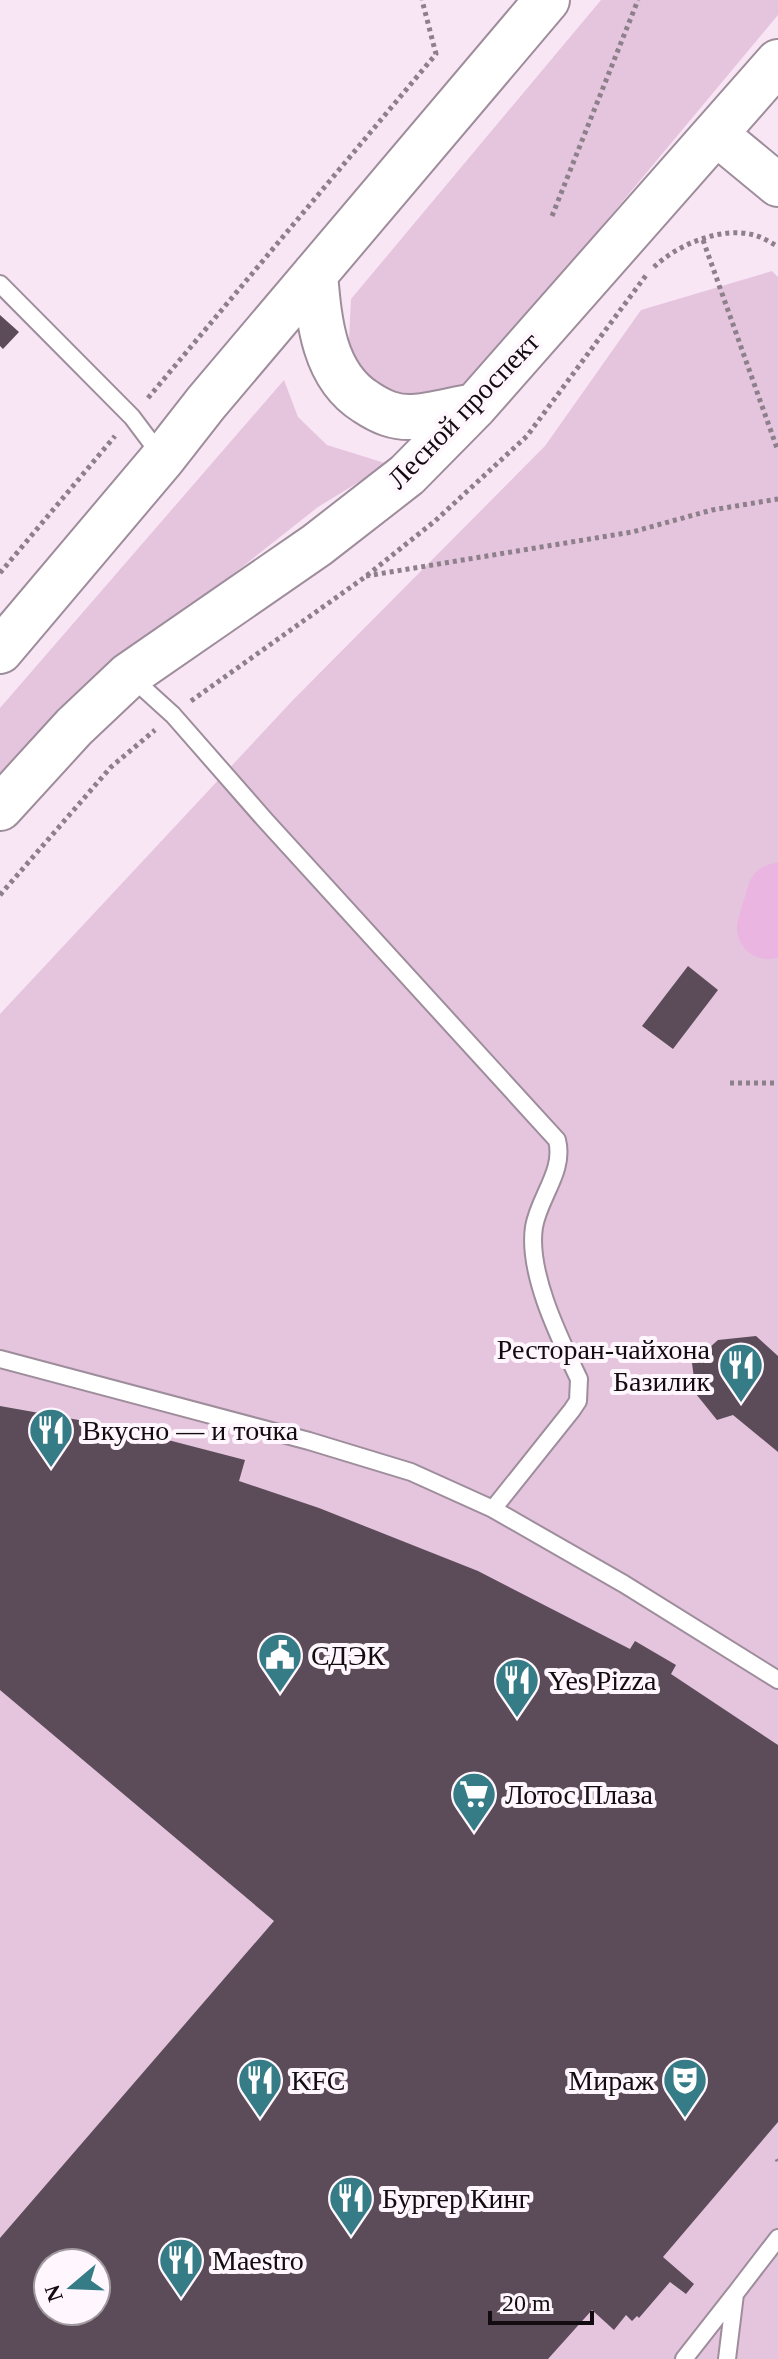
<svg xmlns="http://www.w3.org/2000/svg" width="778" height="2359" viewBox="0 0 778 2359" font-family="'Times New Roman',serif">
	<rect width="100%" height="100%" fill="#f9e6f5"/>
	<path fill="#e5c5de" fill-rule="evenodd" d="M601 0H778V15L462 394 402 410 348 360 351 299Z
		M772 271 778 277V2359H0V1014L293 700 545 446 641 310ZM48 2263H96V2311H48Z
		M284 380 298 417 327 445 388 464 318 507 109 672 0 786V708Z"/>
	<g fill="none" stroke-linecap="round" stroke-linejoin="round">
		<path stroke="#eab5e0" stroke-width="62" d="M768 928 778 894"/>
	</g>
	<path fill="#5c4c59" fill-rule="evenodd" d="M0 315 19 332 3 349 0 346Z
		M688 966 718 990 673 1049 642 1026Z
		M756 1336 778 1356V1452L733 1415 717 1420 696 1394 692 1363 718 1340Z
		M0 1406 118 1427 245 1460 239 1481 319 1508 478 1571 630 1649 635 1641 676 1665 671 1674 778 1745V2122L663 2257 694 2284 686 2294 670 2282 639 2318 637 2316 632 2321 626 2315 614 2330 592 2310 548 2359H0V2238L274 1921 0 1690ZM48 2263H96V2311H48Z"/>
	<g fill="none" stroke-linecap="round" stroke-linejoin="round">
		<g stroke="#9e8d9b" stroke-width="20">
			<path id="lane" d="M0 284 132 417 162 457
				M130 676 173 715 265 820 557 1140C565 1171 539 1197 534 1227 527 1273 560 1339 579 1379L578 1401 572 1410 493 1509
				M0 1359 309 1441 411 1472 493 1509 624 1584 778 1680
				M684 2359 735 2294
				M727 2359 735 2294 778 2238"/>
		</g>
		<g stroke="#9e8d9b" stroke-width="46">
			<path id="secondary" d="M715 133 778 185"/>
		</g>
		<g stroke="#9e8d9b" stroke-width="48">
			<path id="primary" d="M315 274C319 320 323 375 366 402 381 412 395 418 413 417 433 416 455 409 475 406
				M0 651 163 458 206 403 547 0
				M0 808 74 727 129 675 317 545 407 475 475 406 778 62"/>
		</g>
		<path stroke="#8d808b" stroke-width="5" stroke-dasharray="4 4" stroke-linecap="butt" d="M552 216 638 0
			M703 240 778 451
			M654 267C677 245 721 226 754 235 762 237 770 242 777 246
			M148 398 436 54 422 0
			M0 573 115 436
			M366 576 632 532 712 510 778 499
			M191 701 365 577 435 521 527 436 647 274
			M0 895 111 767 155 730
			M730 1083H778
			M777 2159 778 2161"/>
		<use href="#lane" stroke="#fff" stroke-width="16"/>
		<use href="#secondary" stroke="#fff" stroke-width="42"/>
		<use href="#primary" stroke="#fff" stroke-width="44"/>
	</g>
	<defs>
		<g id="restaurant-pin" transform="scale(2.3)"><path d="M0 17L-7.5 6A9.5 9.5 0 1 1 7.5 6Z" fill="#357c86" stroke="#fff7fd"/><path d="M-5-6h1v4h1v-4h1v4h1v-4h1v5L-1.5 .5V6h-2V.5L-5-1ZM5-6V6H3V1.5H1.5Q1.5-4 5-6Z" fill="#fff"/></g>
		<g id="civic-pin" transform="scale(2.3)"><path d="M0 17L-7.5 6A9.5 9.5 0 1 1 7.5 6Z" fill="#357c86" stroke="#fff7fd"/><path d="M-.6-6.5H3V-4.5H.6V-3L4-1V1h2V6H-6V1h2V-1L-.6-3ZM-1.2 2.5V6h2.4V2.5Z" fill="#fff"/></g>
		<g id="supermarket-pin" transform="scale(2.3)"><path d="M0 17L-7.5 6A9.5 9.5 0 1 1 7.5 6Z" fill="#357c86" stroke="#fff7fd"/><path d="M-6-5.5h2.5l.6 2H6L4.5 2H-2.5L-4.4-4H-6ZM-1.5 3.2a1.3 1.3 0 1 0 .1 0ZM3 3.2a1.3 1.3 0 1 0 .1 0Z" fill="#fff"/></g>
		<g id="theatre-pin" transform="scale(2.3)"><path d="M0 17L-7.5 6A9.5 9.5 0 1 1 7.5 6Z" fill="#357c86" stroke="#fff7fd"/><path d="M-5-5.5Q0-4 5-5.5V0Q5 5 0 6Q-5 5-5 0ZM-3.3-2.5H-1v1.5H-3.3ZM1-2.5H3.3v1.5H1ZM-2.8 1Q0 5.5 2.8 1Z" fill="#fff"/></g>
	</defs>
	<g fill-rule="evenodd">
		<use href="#restaurant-pin" x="741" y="1365"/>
		<use href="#restaurant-pin" x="51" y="1430"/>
		<use href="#civic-pin" x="280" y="1655"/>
		<use href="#restaurant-pin" x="517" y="1680"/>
		<use href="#supermarket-pin" x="474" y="1794"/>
		<use href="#restaurant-pin" x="260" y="2080"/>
		<use href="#theatre-pin" x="685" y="2080"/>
		<use href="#restaurant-pin" x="351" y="2198"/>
		<use href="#restaurant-pin" x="181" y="2260"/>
	</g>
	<g text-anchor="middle" stroke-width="8" stroke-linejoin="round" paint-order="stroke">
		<g font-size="28" fill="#120c11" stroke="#fff7fd">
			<text transform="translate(463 410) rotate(-46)" y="10">Лесной проспект</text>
		</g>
		<g font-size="28" fill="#120c11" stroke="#fff7fd" text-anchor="start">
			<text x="710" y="1359" text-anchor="end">Ресторан-чайхона<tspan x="710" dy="32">Базилик</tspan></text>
			<text x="82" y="1440">Вкусно — и точка</text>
			<text x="311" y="1665">СДЭК</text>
			<text x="548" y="1690">Yes Pizza</text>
			<text x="505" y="1804">Лотос Плаза</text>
			<text x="291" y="2090">KFC</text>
			<text x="654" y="2090" text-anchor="end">Мираж</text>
			<text x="382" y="2208">Бургер Кинг</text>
			<text x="212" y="2270">Maestro</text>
		</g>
	</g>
	<g transform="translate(72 2287) rotate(251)"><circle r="38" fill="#fff7fd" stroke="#a0999f" stroke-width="2"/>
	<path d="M0-6L14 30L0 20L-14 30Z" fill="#357c86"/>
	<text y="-12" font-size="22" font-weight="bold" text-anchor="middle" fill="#120c11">N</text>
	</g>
	<path d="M490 2311v12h102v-12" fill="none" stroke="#120c11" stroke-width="4"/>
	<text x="502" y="2311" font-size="24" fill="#120c11" stroke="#fff7fd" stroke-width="6" paint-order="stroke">20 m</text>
</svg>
